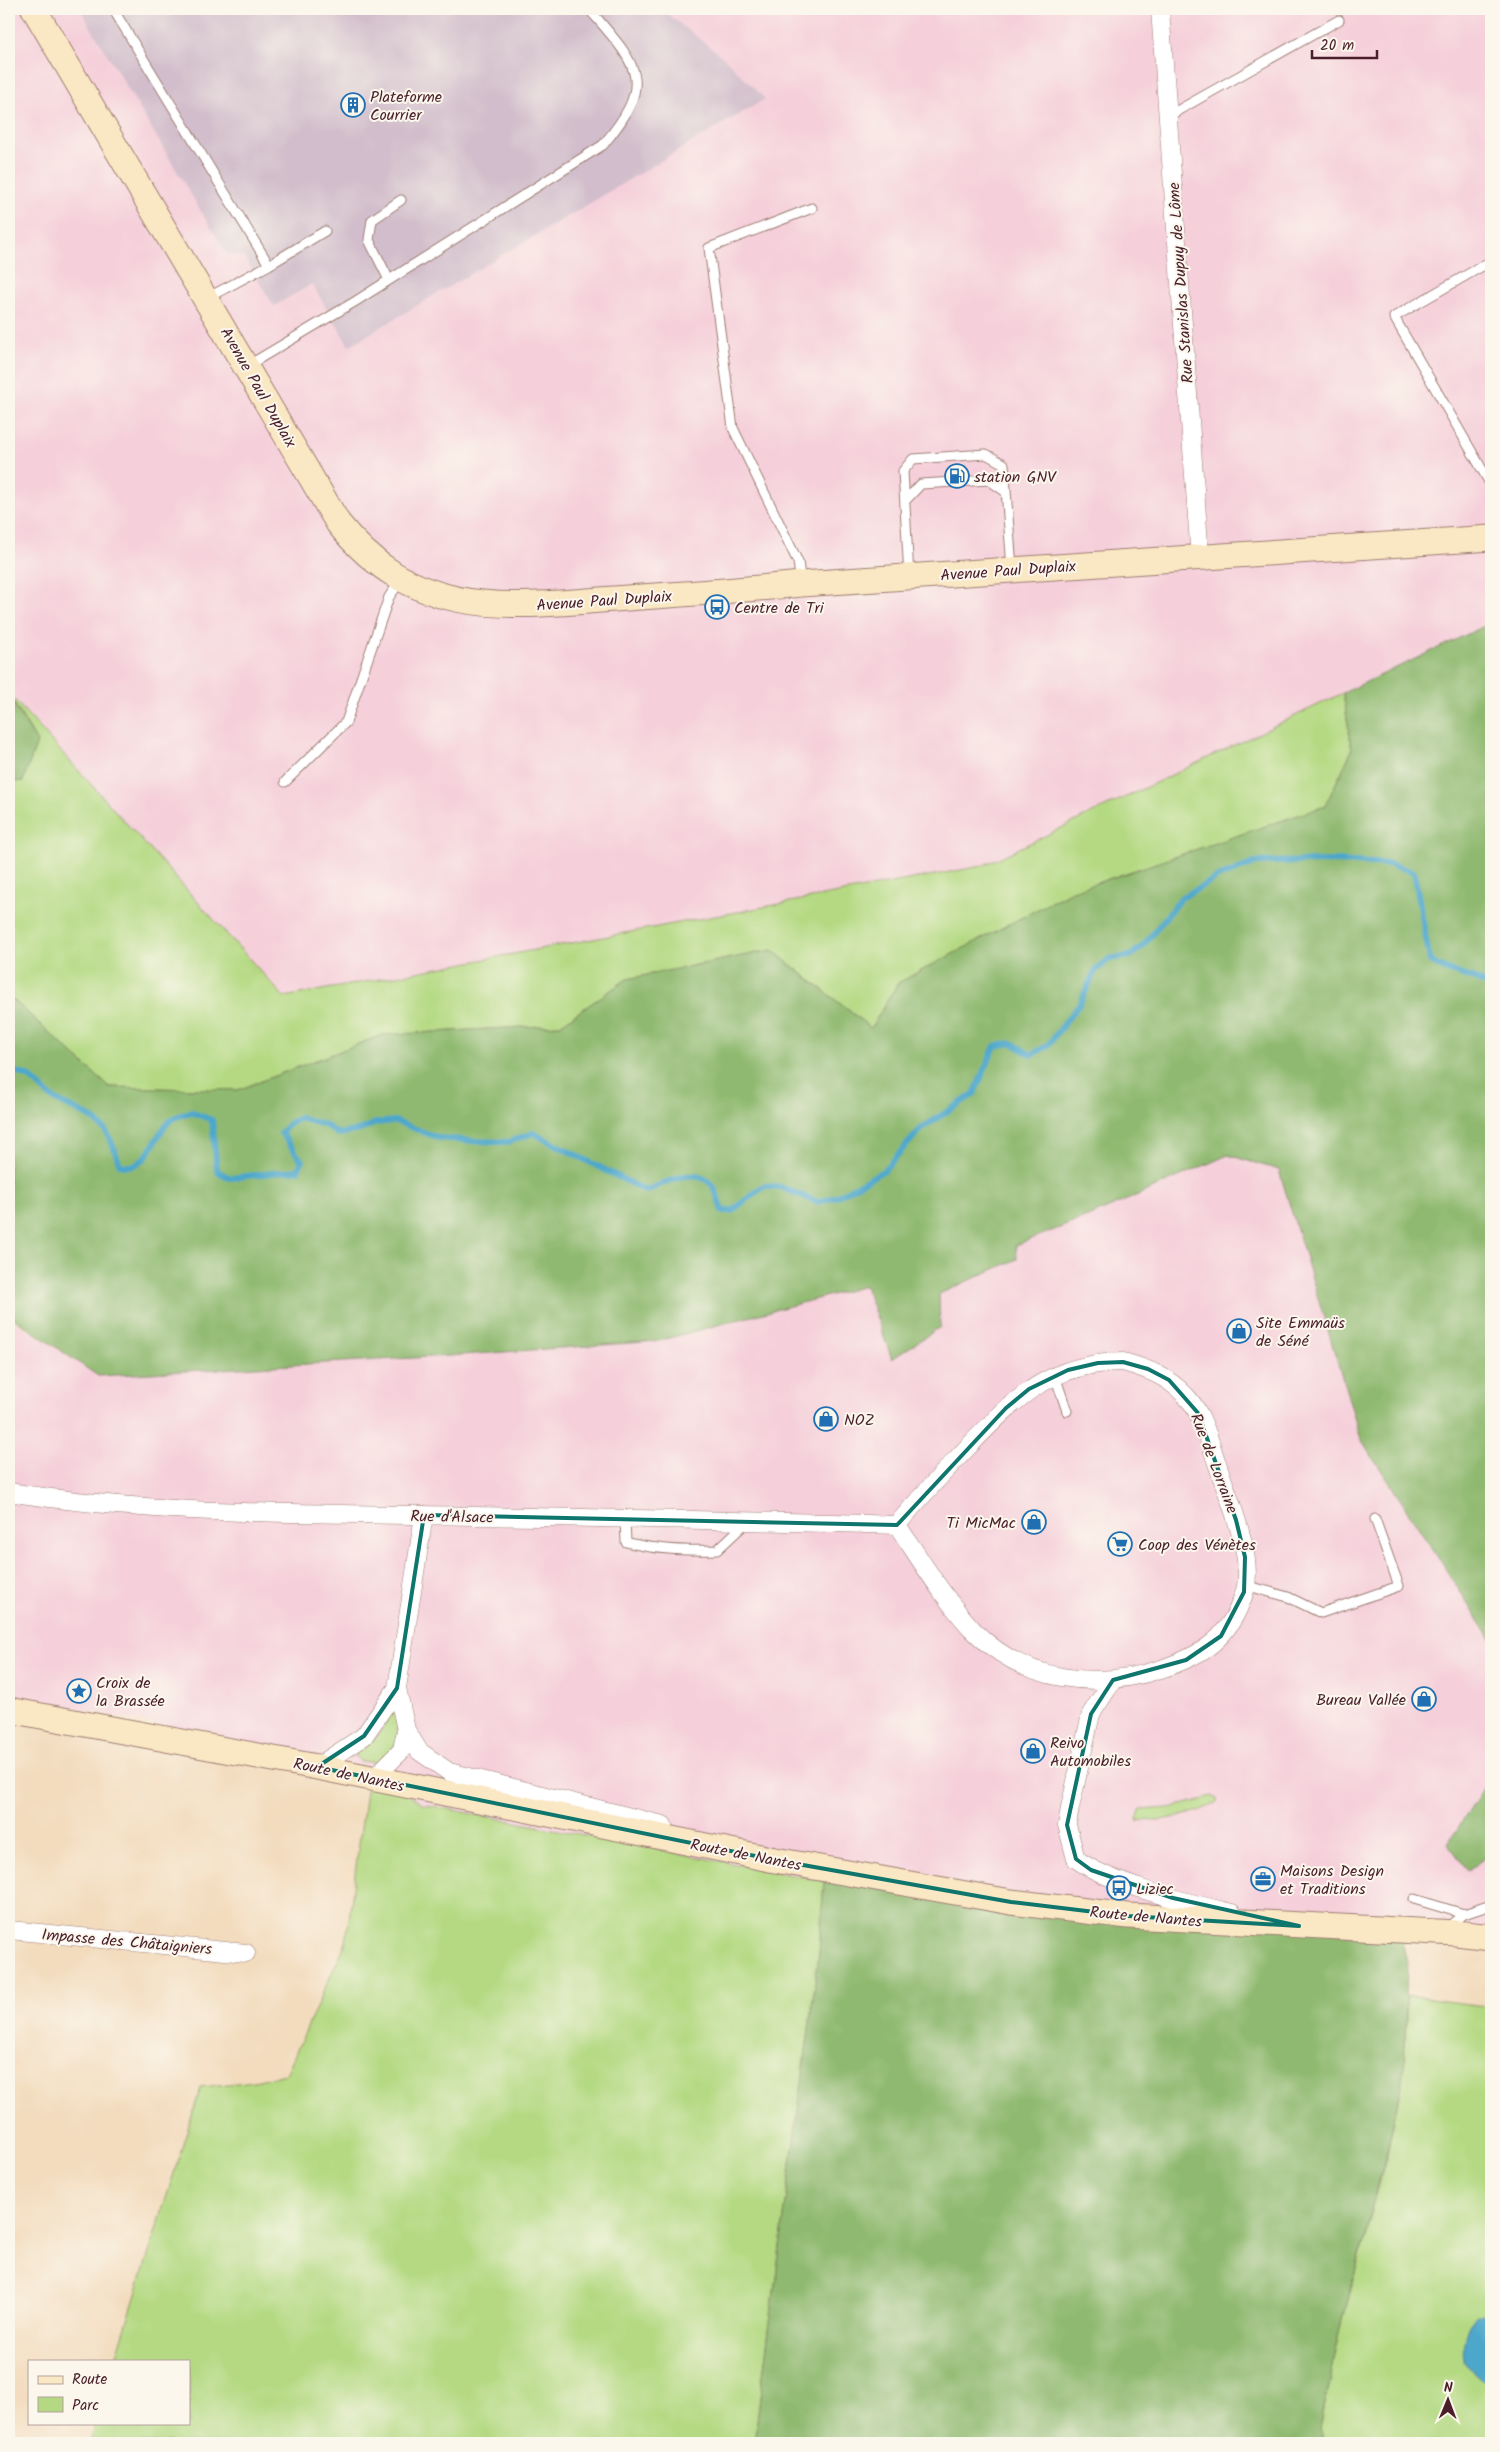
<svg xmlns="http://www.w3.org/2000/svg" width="1500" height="2452" viewBox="0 0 1500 2452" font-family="Kalam,sans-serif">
	<rect width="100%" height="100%" fill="#fbf7ec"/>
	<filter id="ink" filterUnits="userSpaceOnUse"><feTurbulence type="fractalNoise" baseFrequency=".02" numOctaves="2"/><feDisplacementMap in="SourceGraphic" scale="10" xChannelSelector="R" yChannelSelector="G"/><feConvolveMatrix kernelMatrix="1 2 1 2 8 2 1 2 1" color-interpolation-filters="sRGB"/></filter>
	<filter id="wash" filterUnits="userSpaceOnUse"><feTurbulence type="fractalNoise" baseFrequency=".0096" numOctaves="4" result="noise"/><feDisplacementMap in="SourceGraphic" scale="20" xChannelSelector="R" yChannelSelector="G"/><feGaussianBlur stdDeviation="1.12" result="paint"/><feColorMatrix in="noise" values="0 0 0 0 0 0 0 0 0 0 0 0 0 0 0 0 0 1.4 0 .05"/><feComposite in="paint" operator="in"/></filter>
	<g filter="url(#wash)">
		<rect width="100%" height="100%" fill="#f3dcbe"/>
		<path fill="#f5cfda" d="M9 9H1491V623L982 866 283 997 9 694Z
			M1228 1155 1279 1170 1361 1439 1491 1639V1778L1448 1843 1467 1870 1491 1854V1947L824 1881 422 1804 369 1768 9 1695V1317L98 1376 658 1341 865 1286 891 1358 939 1294 1017 1259 1016 1245 1095 1214Z"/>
		<path fill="#d1bdcb" d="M80 9H661L724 58 765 99 349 346 312 284 274 306 245 258 226 253Z"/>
		<path fill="#b4d982" stroke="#7f7c56" d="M1343 693 1352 750 1325 806 1070 892 898 983 871 1028 772 950 627 979 560 1025 382 1035 238 1090 109 1087 9 996V782L23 781 37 742 9 694 284 997 982 866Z
			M394 1706C400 1738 403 1740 379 1763L360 1761 355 1756 357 1752C377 1742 384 1726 394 1706Z
			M369 1768 422 1804 824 1881 819 1954 754 2443H90L96 2423H189V2361H115L201 2087 254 2081 286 2074 346 1942Z
			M1213 1797 1217 1799V1802C1199 1814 1159 1823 1137 1820L1140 1810 1169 1808Z
			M1407 1996 1491 2007V2443H1324L1320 2428 1343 2319 1387 2155 1404 2071Z"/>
		<path fill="#8fb970" stroke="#6c6c4e" d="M1491 623V1639L1361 1439 1279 1170 1228 1155 1095 1214 1016 1245 1017 1259 939 1294 940 1327 892 1359 865 1286 658 1341 448 1356 98 1376 9 1315V996L109 1087 238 1090 382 1035 560 1025 627 979 772 950 871 1028 898 983 1070 892 1325 806 1352 750 1343 693Z
			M9 697 37 742 23 781 9 782Z
			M1491 1778V1854L1467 1870 1448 1843Z
			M824 1881 1402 1940 1407 1963 1404 2071 1388 2147 1343 2319 1320 2427 1325 2443H754L819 1954Z"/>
		<path fill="#4da7cb" stroke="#4c637b" d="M1491 2312V2387C1486 2379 1474 2377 1467 2367 1459 2356 1465 2325 1476 2317 1480 2314 1486 2314 1491 2312Z"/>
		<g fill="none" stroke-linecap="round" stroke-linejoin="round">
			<path stroke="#4da7cb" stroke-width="6" d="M9 1072C35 1072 38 1090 56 1100 75 1111 90 1113 105 1130 112 1139 116 1155 120 1165 150 1173 153 1133 172 1119 177 1116 185 1114 191 1112L212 1120 217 1171 230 1178 298 1170 302 1161 281 1133 290 1123 300 1118 325 1125 338 1134 360 1130 376 1123 395 1121 439 1138 473 1141 508 1142 533 1133 646 1191C666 1183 694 1164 712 1185 717 1191 719 1203 722 1211H732L763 1186 780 1187 818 1202 838 1196 883 1171 922 1128 974 1094 995 1046 1012 1043 1031 1055 1048 1045 1080 1003 1095 971 1109 959 1130 956 1143 946 1181 898 1218 877 1257 862 1334 861 1389 864 1414 872 1430 961C1449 975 1472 974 1491 987"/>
		</g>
	</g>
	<g filter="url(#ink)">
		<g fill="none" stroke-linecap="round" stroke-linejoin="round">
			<g stroke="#9e7e74" stroke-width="11">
				<path id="service" d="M113 9 269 265
					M1168 116 1339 20
					M1491 261 1394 317 1491 485
					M389 280 369 240 372 220 401 200
					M207 298 269 265 325 231
					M247 366 356 301 603 145C657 81 637 65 589 9
					M905 501 921 484 989 480 1006 492
					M909 576 903 471 913 459 986 454 1004 464 1012 568
					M801 584 798 562 733 428 709 248 812 208
					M285 782 346 722 389 597 402 579
					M1055 1376 1067 1411
					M625 1519 626 1542C655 1550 688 1551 717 1550L747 1522
					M1245 1585 1288 1597 1321 1613 1399 1586 1375 1519
					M1414 1899 1464 1914
					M1448 1927 1464 1914 1491 1905"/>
			</g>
			<g stroke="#9e7e74" stroke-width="19">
				<path id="minor" d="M1160 9 1200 558
					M1123 1362C1148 1369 1167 1376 1185 1395 1190 1400 1195 1407 1198 1413 1207 1428 1211 1447 1217 1463 1228 1498 1256 1558 1244 1594 1229 1639 1203 1655 1161 1669 1096 1690 1025 1682 975 1632 945 1601 921 1560 897 1525 918 1499 942 1474 966 1449 1015 1399 1048 1363 1123 1362Z
					M9 1492C145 1514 285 1513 423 1515 581 1518 739 1520 897 1525
					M424 1515 397 1688 406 1730 419 1751 449 1772 663 1825
					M1113 1680 1091 1714 1070 1808 1067 1825 1076 1859C1114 1886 1186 1902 1232 1913
					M317 1767 364 1736 397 1688
					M373 1779 402 1750 406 1730
					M9 1930 246 1953"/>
			</g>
			<g stroke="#9e7e74" stroke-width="27">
				<path id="secondary" d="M34 9 338 523C418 624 513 606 627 598 685 594 743 590 801 584L1491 538
					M9 1710 317 1767 775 1860 1011 1902 1128 1916 1456 1933 1491 1937"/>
			</g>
			<use href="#service" stroke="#fff" stroke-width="9"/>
			<use href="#minor" stroke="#fff" stroke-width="18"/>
			<use href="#secondary" stroke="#fae7c3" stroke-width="25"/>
		</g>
	</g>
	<path fill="none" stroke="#0f766e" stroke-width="4" stroke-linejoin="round" d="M1123 1362 1148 1369 1169 1380 1198 1413 1236 1520 1245 1557 1244 1592 1221 1636 1186 1660 1113 1680 1091 1714 1067 1825 1076 1859 1091 1870 1173 1898 1299 1926 1128 1916 1011 1902 775 1860 317 1767 364 1736 397 1688 424 1515 897 1525 1006 1408 1029 1389 1068 1370 1098 1363Z"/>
	<defs>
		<g id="building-ring" transform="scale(1.25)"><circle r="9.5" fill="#fbf7ec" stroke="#1f6fb2" stroke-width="1.5"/><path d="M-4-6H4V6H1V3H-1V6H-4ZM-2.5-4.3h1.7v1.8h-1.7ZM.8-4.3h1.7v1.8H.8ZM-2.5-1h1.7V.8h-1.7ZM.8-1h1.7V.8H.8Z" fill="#1f6fb2"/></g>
		<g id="fuel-ring" transform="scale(1.25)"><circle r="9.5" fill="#fbf7ec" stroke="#1f6fb2" stroke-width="1.5"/><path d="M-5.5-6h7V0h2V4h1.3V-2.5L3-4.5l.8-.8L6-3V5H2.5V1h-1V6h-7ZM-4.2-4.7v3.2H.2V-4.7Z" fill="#1f6fb2"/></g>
		<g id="bus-ring" transform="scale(1.25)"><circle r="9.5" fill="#fbf7ec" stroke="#1f6fb2" stroke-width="1.5"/><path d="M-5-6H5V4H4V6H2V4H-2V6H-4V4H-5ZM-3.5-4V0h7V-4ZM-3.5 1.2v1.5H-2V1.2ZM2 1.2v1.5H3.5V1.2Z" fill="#1f6fb2"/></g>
		<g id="shop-ring" transform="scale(1.25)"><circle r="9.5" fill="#fbf7ec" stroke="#1f6fb2" stroke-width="1.5"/><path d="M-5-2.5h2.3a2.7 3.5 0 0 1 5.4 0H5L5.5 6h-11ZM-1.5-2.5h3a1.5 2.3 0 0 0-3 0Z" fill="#1f6fb2"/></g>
		<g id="supermarket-ring" transform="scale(1.25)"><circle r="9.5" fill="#fbf7ec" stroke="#1f6fb2" stroke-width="1.5"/><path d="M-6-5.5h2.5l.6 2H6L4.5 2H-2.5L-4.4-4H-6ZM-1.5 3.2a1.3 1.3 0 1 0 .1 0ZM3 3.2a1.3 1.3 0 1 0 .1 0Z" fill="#1f6fb2"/></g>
		<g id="sight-ring" transform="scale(1.25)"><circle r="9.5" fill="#fbf7ec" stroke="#1f6fb2" stroke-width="1.5"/><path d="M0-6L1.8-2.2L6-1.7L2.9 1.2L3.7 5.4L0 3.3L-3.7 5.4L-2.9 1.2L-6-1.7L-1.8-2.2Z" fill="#1f6fb2"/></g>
		<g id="office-ring" transform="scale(1.25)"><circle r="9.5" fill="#fbf7ec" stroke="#1f6fb2" stroke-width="1.5"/><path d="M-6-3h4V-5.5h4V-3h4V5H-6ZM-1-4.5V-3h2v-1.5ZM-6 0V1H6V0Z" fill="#1f6fb2"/></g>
	</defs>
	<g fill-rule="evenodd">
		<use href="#building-ring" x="353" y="105"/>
		<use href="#fuel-ring" x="957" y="476"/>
		<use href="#bus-ring" x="717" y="607"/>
		<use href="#shop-ring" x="1239" y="1331"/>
		<use href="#shop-ring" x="826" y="1419"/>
		<use href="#shop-ring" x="1034" y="1522"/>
		<use href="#supermarket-ring" x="1120" y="1544"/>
		<use href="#sight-ring" x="79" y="1691"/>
		<use href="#shop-ring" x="1424" y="1699"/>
		<use href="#shop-ring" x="1033" y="1751"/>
		<use href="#office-ring" x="1263" y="1879"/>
		<use href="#bus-ring" x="1119" y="1888"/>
	</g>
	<g text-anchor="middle" stroke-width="4" stroke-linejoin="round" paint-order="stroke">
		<g font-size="16" fill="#4a1f2b" stroke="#fbf7ec" text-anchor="start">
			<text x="370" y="102">Plateforme<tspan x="370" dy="18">Courrier</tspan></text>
			<text x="974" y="482">station GNV</text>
			<text x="734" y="613">Centre de Tri</text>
			<text x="1256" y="1328">Site Emmaüs<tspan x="1256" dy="18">de Séné</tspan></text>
			<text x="844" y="1425">NOZ</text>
			<text x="1016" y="1528" text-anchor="end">Ti MicMac</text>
			<text x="1138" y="1550">Coop des Vénètes</text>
			<text x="96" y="1688">Croix de<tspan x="96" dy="18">la Brassée</tspan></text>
			<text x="1406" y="1705" text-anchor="end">Bureau Vallée</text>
			<text x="1050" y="1748">Reivo<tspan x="1050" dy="18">Automobiles</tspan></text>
			<text x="1280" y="1876">Maisons Design<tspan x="1280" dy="18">et Traditions</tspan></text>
			<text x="1136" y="1894">Liziec</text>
		</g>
		<g font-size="16" fill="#4a1f2b" stroke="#fbf7ec">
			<text transform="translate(1180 283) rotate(-94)" y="6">Rue Stanislas Dupuy de Lôme</text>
			<text transform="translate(259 387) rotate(60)" y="6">Avenue Paul Duplaix</text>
			<text transform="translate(1008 570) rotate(-4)" y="6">Avenue Paul Duplaix</text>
			<text transform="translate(604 600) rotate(-4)" y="6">Avenue Paul Duplaix</text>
			<text transform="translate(1215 1463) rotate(69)" y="6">Rue de Lorraine</text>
			<text transform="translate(452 1516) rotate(1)" y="6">Rue d'Alsace</text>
			<text transform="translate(349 1774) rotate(12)" y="6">Route de Nantes</text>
			<text transform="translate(746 1854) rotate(11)" y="6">Route de Nantes</text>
			<text transform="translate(1146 1916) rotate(5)" y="6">Route de Nantes</text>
			<text transform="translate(127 1941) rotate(5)" y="6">Impasse des Châtaigniers</text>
		</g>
	</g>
	<rect width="1500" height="2452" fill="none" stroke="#fbf7ec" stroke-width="30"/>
	<rect x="28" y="2360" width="162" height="65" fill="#fbf7ec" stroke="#b4a19f"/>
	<rect x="38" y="2376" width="25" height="8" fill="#fae7c3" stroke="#b4a19f"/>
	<text x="72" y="2384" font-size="15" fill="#4a1f2b">Route</text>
	<rect x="38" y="2397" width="25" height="15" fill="#b4d982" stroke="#b4a19f"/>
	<text x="72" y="2410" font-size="15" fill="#4a1f2b">Parc</text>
	<g transform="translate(1448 2400) rotate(1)" stroke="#fbf7ec" stroke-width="4" paint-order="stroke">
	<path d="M0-4L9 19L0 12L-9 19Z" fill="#4a1f2b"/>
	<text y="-8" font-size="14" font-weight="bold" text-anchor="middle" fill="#4a1f2b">N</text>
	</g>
	<path d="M1312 50v8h65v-8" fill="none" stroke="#4a1f2b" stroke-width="2.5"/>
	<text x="1320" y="50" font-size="15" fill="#4a1f2b" stroke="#fbf7ec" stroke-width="4" paint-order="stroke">20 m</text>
</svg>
